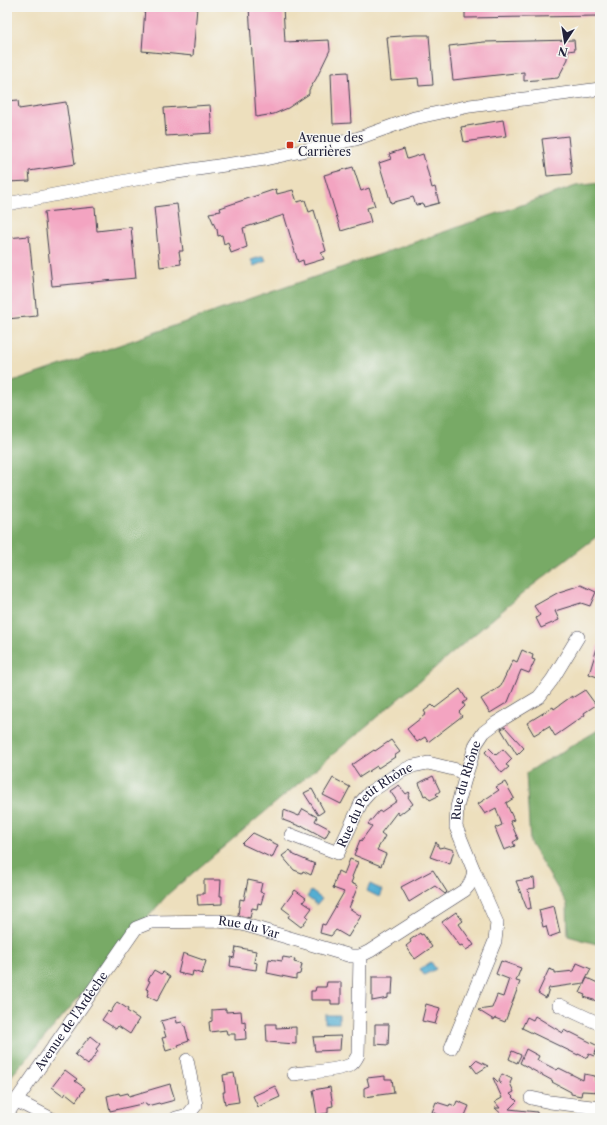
<svg xmlns="http://www.w3.org/2000/svg" width="607" height="1125" viewBox="0 0 607 1125" font-family="'Libre Caslon Text',serif">
	<rect width="100%" height="100%" fill="#f6f6f2"/>
	<filter id="ink" filterUnits="userSpaceOnUse"><feTurbulence type="fractalNoise" baseFrequency=".025" numOctaves="2"/><feDisplacementMap in="SourceGraphic" scale="8" xChannelSelector="R" yChannelSelector="G"/><feConvolveMatrix kernelMatrix="1 2 1 2 8 2 1 2 1" color-interpolation-filters="sRGB"/></filter>
	<filter id="wash" filterUnits="userSpaceOnUse"><feTurbulence type="fractalNoise" baseFrequency=".012" numOctaves="4" result="noise"/><feDisplacementMap in="SourceGraphic" scale="16" xChannelSelector="R" yChannelSelector="G"/><feGaussianBlur stdDeviation="0.9" result="paint"/><feColorMatrix in="noise" values="0 0 0 0 0 0 0 0 0 0 0 0 0 0 0 0 0 1.4 0 .05"/><feComposite in="paint" operator="in"/></filter>
	<g filter="url(#wash)">
		<rect width="100%" height="100%" fill="#eddfbd"/>
		<path fill="#78aa66" stroke="#4d6650" d="M600 183V534L528 589 168 894 7 1081V384L576 186Z
			M600 729V945L568 936 567 904 530 843 526 773Z"/>
		<path fill="#55aed2" stroke="#3c6886" d="M264 256 266 261 254 266 251 260Z
			M370 884 382 890 379 897 367 891Z
			M311 891 322 899 317 905 307 897Z
			M431 962 436 969 424 975 420 969Z
			M325 1015H339V1023H325Z"/>
		<g id="blocks">
			<path fill="#f3a4c1" d="M145 7H197L193 56 142 51Z
				M249 7H283L285 42 329 40 330 50 316 79 309 90V94L288 108 274 114 256 117Z
				M465 7H600V16L465 18Z
				M415 35H429L433 85 419 86 418 78 391 80 387 37Z
				M574 40 575 50 568 51V59L558 78 524 81V72L453 80 449 46 484 42Z
				M348 72 351 123 333 124 331 73Z
				M18 100 19 109 66 102 75 164 29 171 30 181 7 182V101Z
				M210 105 212 133 166 136 164 108Z
				M503 120 506 136 464 142 461 127Z
				M568 136 572 174 547 176 542 139Z
				M404 149 407 159 423 154 432 188 435 187 439 203 424 207 423 204 416 205 413 197 391 203 379 163 391 159 389 154Z
				M353 167 361 191 369 188 375 206 367 208 371 222 341 231 324 175Z
				M276 189 277 194 293 190 297 202 305 200 309 212 314 210 326 251 321 253 324 259 304 265 303 260 298 262 284 215 243 228 247 247 231 253 228 242 224 244 222 235 218 236 217 229H216L209 213 221 211 220 208Z
				M177 204 183 251H179L181 264 160 267 154 207Z
				M95 207 97 231 131 227 136 278 52 286 44 212Z
				M29 236 37 316 7 319V238Z
				M581 585 596 592 590 606 581 603 555 611 559 620 541 628 536 618 540 615 534 606 559 592Z
				M598 645 600 646V678L589 674Z
				M522 650 533 655 532 659 535 660 529 673 521 670 508 702 490 713 481 699 500 687 513 660 517 662Z
				M460 689 467 700 463 703 465 706 459 712 462 716 428 742 425 737 417 742 407 729 426 714 424 711 432 705 435 708Z
				M585 690 596 705 584 713 585 715 555 736 549 726 534 735 527 723 553 707 554 709 572 696V698Z
				M505 727 524 748 517 755 501 729Z
				M391 740 400 752 394 756 395 757 378 768 377 766 360 777 352 765 374 750 375 751Z
				M489 748 496 755 503 749 512 759 506 765 509 767 502 773 485 752Z
				M433 776 440 791 436 794 438 796 430 800 426 795 424 796 419 783Z
				M333 778 350 787 341 804 323 795Z
				M505 782 514 798 506 803 514 820 510 821 518 839 513 842 515 846 504 850 495 828 502 825 496 808 485 814 478 804 499 790 496 787Z
				M399 785 406 794 409 792 410 793 408 797 413 804 399 815 397 812 381 833 385 836 377 850 386 854 381 866 354 855 360 840 361 841 372 826 368 824 379 811 381 812 397 801 390 791Z
				M312 789 324 811 318 815 304 793Z
				M303 809 317 817 315 821 330 829 325 838 303 826 302 827 283 820 284 810 299 816Z
				M253 833 278 845 272 858 242 844Z
				M436 842 439 848 444 847 454 850 450 864 430 857Z
				M290 850 294 855 315 864 311 875 303 871 302 873 294 870 282 856Z
				M350 859 358 862 352 877 353 878 351 883 358 886 349 908 361 916 348 937 336 930 331 936 320 933 322 924 325 925 344 892 333 888 338 871 344 874Z
				M433 870 447 892 445 894 435 886 409 902 401 887Z
				M534 878 535 888 528 889 531 908 527 909 516 881Z
				M204 880H221L220 896H222V904L198 905 197 894H204Z
				M248 880 262 883 260 892 264 893 261 904 258 903 257 909 252 908 250 918 238 915 240 899 244 900Z
				M295 890 306 898 303 902 312 908 306 916 308 918 301 927 288 917 290 914 282 908Z
				M554 906 560 933 549 937 546 926 543 927 539 910Z
				M456 912 463 921 459 924 474 945 466 950 462 945 460 946 442 922Z
				M420 933 421 935 423 934 432 947 415 959 406 946 411 942 410 940Z
				M236 947 256 951 254 962 257 963 256 970 230 966 231 957 234 958Z
				M183 953 206 961 202 974 193 971 192 976 178 973Z
				M283 957 295 959 294 962 302 964 300 974 296 975V979L267 973 269 959 282 961Z
				M501 961 521 968 516 981 520 982 505 1022 495 1018 494 1020 478 1010 492 1008 497 995 503 997 509 979 511 980 496 974Z
				M577 963 591 969 584 983 549 988 546 998 538 993 549 969 555 971V973L574 971Z
				M154 970 161 974 163 972 170 977 157 1001 147 996 149 990 146 989 150 981 148 980Z
				M372 977H393L392 994H388V998L372 1001Z
				M587 978 600 984V1002L584 997 585 995 580 993Z
				M327 982H341V1004H331V1000H311V991H315L316 987H326Z
				M117 1002 128 1009 127 1011 139 1019 130 1034 118 1026 116 1029 102 1020 108 1011 110 1013Z
				M426 1004 440 1008 435 1024 422 1021Z
				M226 1009V1012L241 1011 242 1022 245 1021 246 1039 235 1040V1034H227L226 1030 210 1032 209 1022 212 1021V1010Z
				M535 1016 563 1033 564 1030 569 1033 570 1032 598 1046 594 1056 589 1054 587 1058 578 1054V1055L522 1028 527 1017 533 1020Z
				M176 1017 177 1023 182 1022 184 1026H185L189 1041 178 1045 179 1047 166 1051 162 1038 166 1037 161 1021Z
				M266 1024H276V1028L296 1027V1044L267 1042Z
				M375 1024H389L388 1045 375 1044Z
				M90 1036 100 1044 96 1049 98 1051 88 1065 75 1055Z
				M341 1036 340 1050 315 1051 313 1037Z
				M526 1049 539 1056 537 1060 557 1070 559 1068 583 1080 584 1074 595 1076V1081H600V1092L582 1091 581 1096 571 1094V1092L552 1082 553 1081 520 1063Z
				M512 1051 521 1055 517 1063 509 1059Z
				M476 1060 488 1066 477 1073 471 1065Z
				M65 1070 77 1079 75 1081 85 1088 76 1101 66 1093 64 1096 52 1087Z
				M234 1073 239 1102 225 1104 223 1092H225L223 1075Z
				M502 1074 512 1079 510 1083 514 1092 510 1094 517 1101 509 1109 537 1112V1118H506L495 1108H500L495 1102 502 1098 493 1078H494L501 1085 499 1080Z
				M385 1076V1079H392L394 1093 364 1097V1088L369 1086 367 1078Z
				M170 1084 175 1100 160 1104 159 1103 147 1106 146 1103 110 1111 107 1096 119 1093 120 1095 128 1093 129 1096Z
				M275 1086 280 1097 258 1107 253 1096Z
				M330 1087 333 1106 328 1107V1113L317 1115 313 1090Z
				M457 1101 469 1106 464 1118H446L432 1112 436 1102 449 1106 450 1104 455 1106Z"/>
		</g>
	</g>
	<g filter="url(#ink)">
		<use href="#blocks" fill-opacity="0" stroke="#403e4e" stroke-width="1"/>
		<g fill="none" stroke-linecap="round" stroke-linejoin="round">
			<g stroke="#403e4e" stroke-width="14">
				<g id="minor">
					<path d="M7 204 157 175 265 159 356 139 414 118 470 106 600 89"/>
					<path id="s1" d="M291 835 338 853 362 801 370 792 402 771 413 766 428 763 457 770 466 775"/>
					<path d="M559 1005 600 1024"/>
					<path id="s2" d="M451 1048 495 941 497 923 474 871 456 827 457 807 466 775 476 744 484 732 496 723 539 697 552 680 578 637"/>
					<path d="M294 1074C309 1072 337 1071 350 1065 354 1063 356 1059 358 1055L360 956"/>
					<path d="M531 1098 550 1102 600 1108"/>
					<path d="M17 1101 50 1118"/>
					<path id="s3" d="M7 1114 136 928 151 922 219 921 242 924 351 956H360L370 951 465 890C471 884 472 879 474 871"/>
					<path d="M176 1118 188 1115 196 1105 187 1060"/>
				</g>
			</g>
			<use href="#minor" stroke="#fff" stroke-width="13"/>
		</g>
	</g>
	<rect fill="#c8321e" stroke="#f6f6f2" stroke-width="1.5" x="286" y="141" width="8" height="8" rx="2"/>
	<g text-anchor="middle" stroke-width="3" stroke-linejoin="round" paint-order="stroke">
		<g font-size="12" fill="#22223b" stroke="#f6f6f2" text-anchor="start">
			<text x="298" y="142">Avenue des<tspan x="298" dy="14">Carrières</tspan></text>
		</g>
		<g font-size="12" fill="#22223b" stroke="#f6f6f2">
			<text dy="4" stroke="none"><textPath href="#s2" startOffset="286">Rue du Rhône</textPath></text>
			<text dy="4" stroke="none"><textPath href="#s1" startOffset="113">Rue du Petit Rhône</textPath></text>
			<text dy="4" stroke="none"><textPath href="#s3" startOffset="341">Rue du Var</textPath></text>
			<text dy="4" stroke="none"><textPath href="#s3" startOffset="113">Avenue de l'Ardèche</textPath></text>
		</g>
	</g>
	<rect width="607" height="1125" fill="none" stroke="#f6f6f2" stroke-width="24"/>
	<g transform="translate(565 42) rotate(192)" stroke="#f6f6f2" stroke-width="3" paint-order="stroke">
	<path d="M0-3L7 15L0 10L-7 15Z" fill="#22223b"/>
	<text y="-6" font-size="11" font-weight="bold" text-anchor="middle" fill="#22223b">N</text>
	</g>
</svg>
